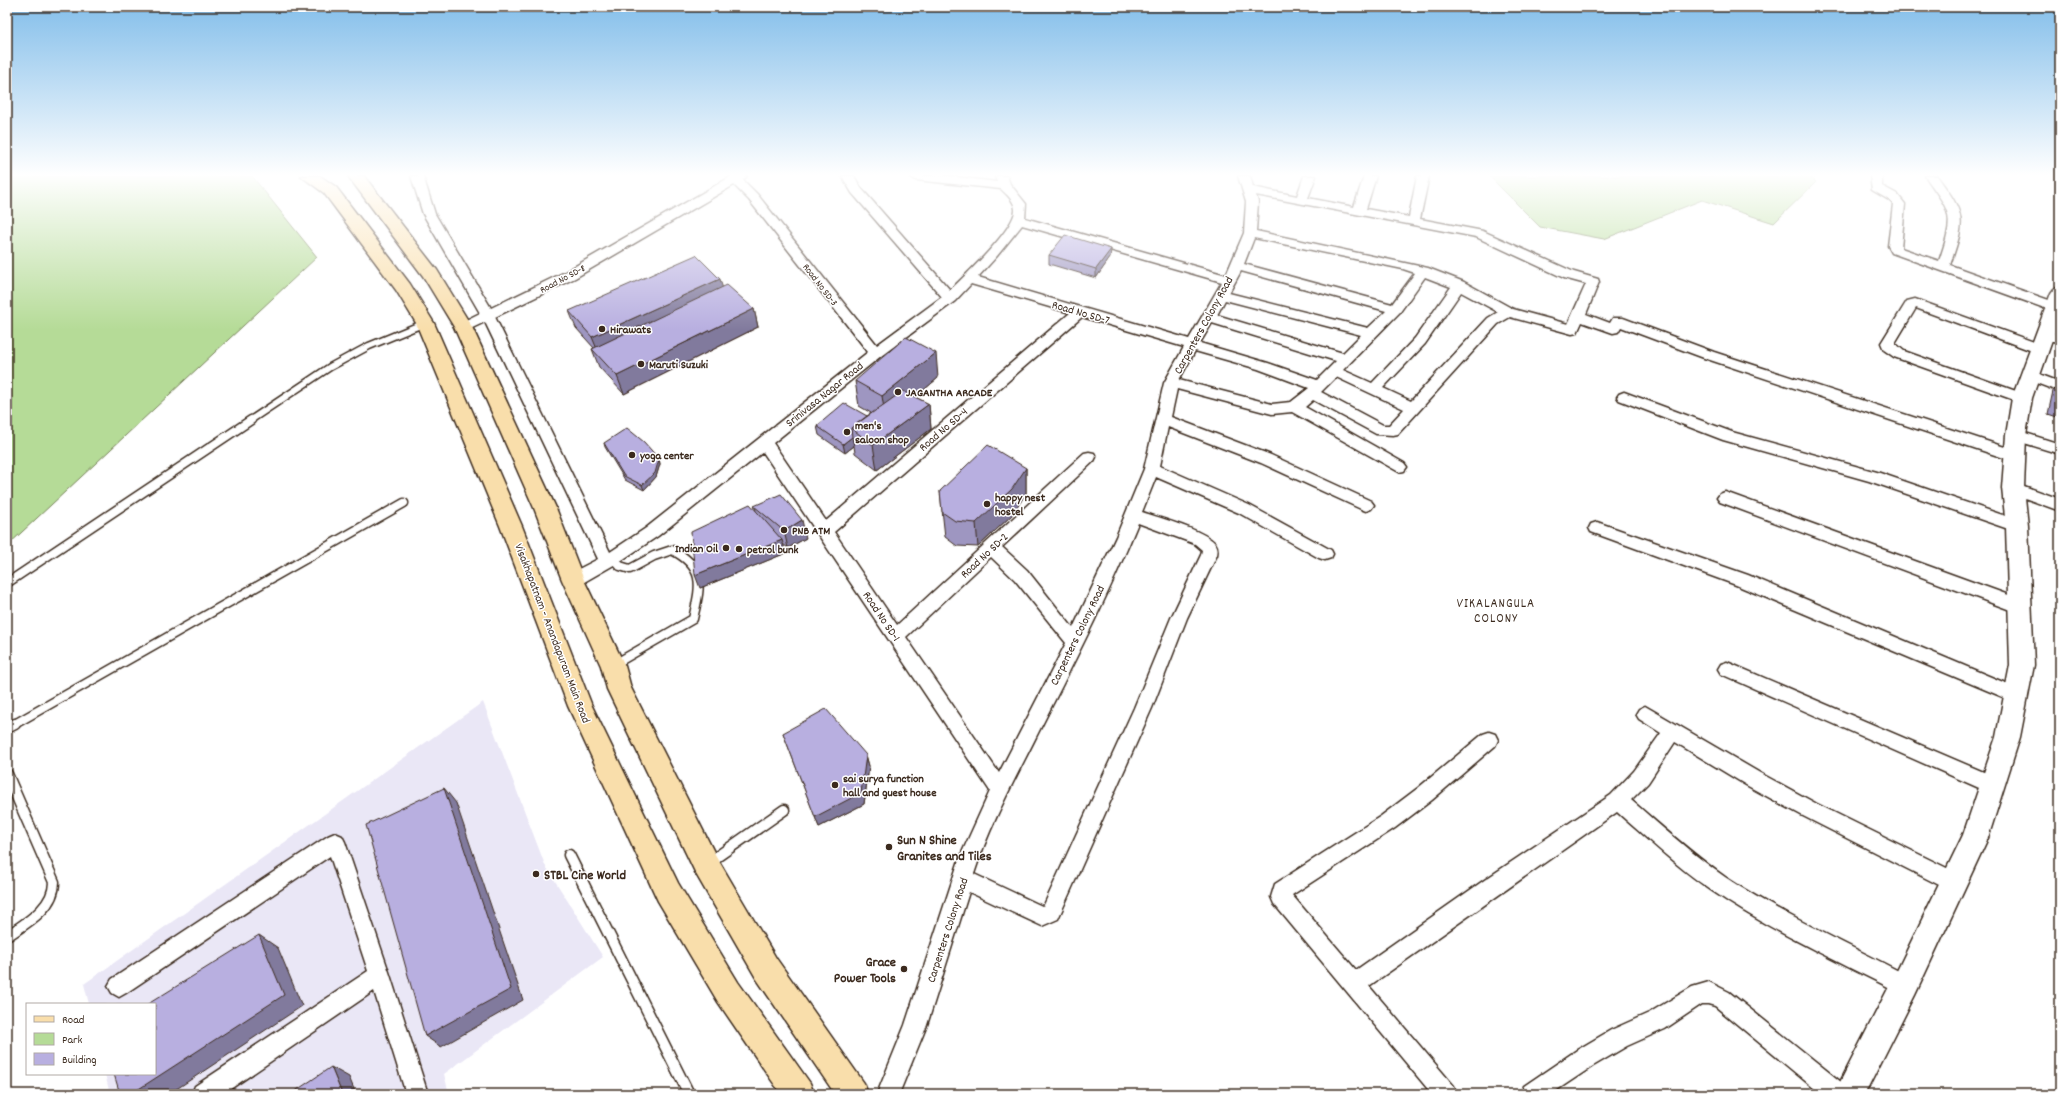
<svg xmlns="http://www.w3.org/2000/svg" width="2067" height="1101" viewBox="0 0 2067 1101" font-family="Dekko,sans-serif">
	<rect width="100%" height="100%" fill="#fff"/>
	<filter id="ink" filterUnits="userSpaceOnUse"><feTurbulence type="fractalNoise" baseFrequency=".025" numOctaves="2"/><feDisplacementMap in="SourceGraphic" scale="8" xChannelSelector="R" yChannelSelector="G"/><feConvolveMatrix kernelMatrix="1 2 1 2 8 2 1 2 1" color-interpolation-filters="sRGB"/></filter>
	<g filter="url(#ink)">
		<path fill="#eae7f6" d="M483 702 545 865 603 957 444 1074 449 1094H110L105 1074H155V1004H89L84 984Z"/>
		<path fill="#b5db97" stroke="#78825a" d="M7 176H252L317 257 7 546Z
			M1489 176H1810L1816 182 1774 223 1702 200 1604 239 1540 227Z"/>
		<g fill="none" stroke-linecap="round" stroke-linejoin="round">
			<g stroke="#3b2a1e" stroke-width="9">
				<path id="lane-far2" d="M249 421 330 367 369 346 425 323"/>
			</g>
			<g stroke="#3b2a1e" stroke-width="11">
				<path id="lane-far1" d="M613 558 620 566 630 569 654 556 672 550C707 568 700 587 693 619L613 665
					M7 583 251 420
					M13 725 404 503"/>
			</g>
			<g stroke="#3b2a1e" stroke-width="13">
				<path id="lane" d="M7 728 15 724
					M7 774 54 882C54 908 26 923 7 936
					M569 855 689 1094
					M708 863 784 810"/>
			</g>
			<g stroke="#3b2a1e" stroke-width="3">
				<path id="street" d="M411 176H423L435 214 491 308 565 272 732 176H747L743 180 757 194 877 345 942 297 852 193 842 176H854L861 188 950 290C964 277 1017 227 1015 209 1014 200 1007 195 1001 189L916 180 910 176H949L997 182 995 176H1007L1010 184 1026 204 1025 218 1226 275 1244 233 1246 202 1238 176H1250L1253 187 1297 196 1304 176H1316L1308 198 1354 207 1364 176H1376L1366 209 1409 217 1417 176H1429L1420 219 1483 231 1574 272 1598 279 1599 282 1586 314 1610 323 1613 318H1623L1714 352 2020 452 2022 456 2020 460 2015 461 2010 460 1704 358 1621 327 1618 332 1613 333 1582 322 1577 333 1572 334 1510 317 1498 324 1398 434 1393 435 1376 434 1313 400 1305 407 1404 463 1407 467 1404 471 1399 472 1292 412 1272 414 1177 389 1171 417 1271 455 1371 501 1374 505 1371 509 1366 511 1361 509 1261 463 1168 427 1160 466 1249 505 1331 550 1333 554 1331 558 1325 560 1319 558 1239 513 1156 477 1142 512C1160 518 1204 530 1215 543 1218 547 1218 550 1217 555L1187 618 1152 708 1058 919 1042 926 969 892 927 1025 899 1094H877L905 1025 960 857 990 791 763 452 658 536 619 562 579 585 573 586 567 585 565 580 567 575 598 559 485 322 468 330H458L456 327 458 324 480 313 423 214ZM734 185 749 200 868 352 646 528 610 552 495 317 575 278ZM1256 195 1476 237 1564 278 1586 284 1568 324 1513 309 1464 282 1428 268 1256 231 1258 202ZM1022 225 1222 282 1189 339 978 277 997 256ZM1254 238 1403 269 1415 273 1392 304 1244 264ZM1241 271 1386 311 1368 328 1229 293ZM1425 277 1451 287 1415 338 1372 383 1343 370 1400 312ZM971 284 1070 313 826 521 773 443 881 356 955 301ZM1461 292 1498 312 1488 318 1411 401 1383 388 1425 344ZM1225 300 1361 335 1343 353 1217 315ZM1082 317 1184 347 1164 383 1144 469 1116 537 1073 628 1027 570 1002 547 1094 461 1096 457 1094 453 1089 452 1084 453 897 625 834 532ZM1212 323 1336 361 1317 380 1268 363 1200 343ZM1195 351 1258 369 1309 388 1291 402 1272 404 1179 380ZM1336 377 1404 409 1389 425H1383L1321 392ZM1138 523 1195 544 1202 550 1201 555 1171 618 1134 708 1044 905 1042 906 974 874C989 827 1013 783 1035 739 1071 668 1108 597 1138 523ZM991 557 1015 580 1066 643 999 773 906 637Z
					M1870 176H1882V186L1897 194 1905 204 1901 248 1939 261C1955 215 1952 214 1925 176H1937C1966 215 1966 219 1950 265L2060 304V310H2050L1892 253 1888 246 1893 204 1889 200 1872 190Z
					M1915 299 2045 346 2047 349 2045 352H2035L1916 308 1895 343 1904 351 2027 395 2029 398 2027 401H2017L1894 357 1884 350 1881 343 1907 301Z
					M2045 331 2060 335V344L2040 338 2038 335 2040 332Z
					M2031 371 2060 382V392L2026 379 2024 376 2026 373Z
					M1624 392 1732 432 1877 472 2023 522 2025 526 2023 530 2017 532 1869 481 1723 440 1619 400 1617 397 1619 394Z
					M2016 430 2060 444V454L2011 439 2009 435 2011 431Z
					M2013 482 2060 499V511L2008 492 2005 488 2008 484Z
					M1725 492 2025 601 2027 606 2025 611 2019 613 2013 611 1720 502 1717 498 1720 494Z
					M1597 522 1748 575 2022 690 2025 695 2022 700 2016 703 2010 700 1736 585 1591 532 1589 528 1591 524Z
					M1727 662 2000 779 2002 785 2000 791 1993 794 1986 791 1721 674 1718 669 1721 664Z
					M1645 706 1760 773 1817 804 1961 875 1964 882 1961 889 1954 892 1947 889 1803 816 1746 785 1675 742 1648 783 1631 800C1662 827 1692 854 1725 877 1784 916 1850 945 1912 978L1916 985 1912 992 1905 996 1898 992C1835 960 1769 930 1711 890 1677 867 1648 839 1617 812L1369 986 1454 1086 1457 1094H1432L1274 904 1271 897 1275 884 1381 816 1418 788 1483 734 1489 732 1495 734 1498 740 1495 746 1432 800 1395 828 1292 895 1356 970 1483 881 1611 795 1634 771 1661 733 1639 719 1636 714 1639 709Z
					M335 833 342 836 345 842 390 975 428 1094H406L374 991 223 1094H192L195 1086 368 971 330 856 126 993 119 997 112 993 108 986 112 979 328 836Z
					M1709 982 1729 992 1846 1086 1849 1094H1821L1715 1006 1708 1004H1702L1665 1029 1627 1046 1593 1066 1551 1094H1521L1524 1086 1577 1050 1611 1030 1649 1013 1692 987Z"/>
			</g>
			<g stroke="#3b2a1e" stroke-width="3">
				<path id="secondary" d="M2060 287V318L2032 398 2026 435 2024 488 2028 526 2034 665 2020 737 1988 838 1915 995 1865 1094H1834L1895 975 1963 835 1996 737 2010 665 2006 526 2002 488 2006 435 2012 398 2051 293 2054 289Z"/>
			</g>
			<g stroke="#3b2a1e" stroke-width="3">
				<path id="primary" d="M301 176H320L336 187 410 284 434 323 522 526 592 706 678 883 738 982 810 1083 814 1094H781L718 1002 658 901 568 706 500 526 416 323 396 290 324 193Z
					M348 176H364L437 270 472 327 556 508 584 580 625 666 631 688 716 856 776 958 864 1083 868 1094H835L756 978 696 874 607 689 601 666 562 580 534 508 454 327 423 276Z"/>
			</g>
			<use href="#lane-far2" stroke="#fff" stroke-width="6"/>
			<use href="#lane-far1" stroke="#fff" stroke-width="8"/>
			<use href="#lane" stroke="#fff" stroke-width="10"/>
			<use href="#street" fill="#fff" fill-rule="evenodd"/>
			<use href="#secondary" fill="#fff" fill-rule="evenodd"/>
			<use href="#primary" fill="#f9deab" fill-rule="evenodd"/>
		</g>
		<path fill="#9e96c1" stroke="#3b2a1e" d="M1111 249 1110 258 1096 278 1049 264V255Z
			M722 287 754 309 758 327 624 394 599 367 592 349 594 348 576 328 569 311Z
			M938 378 915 397 929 404 931 429 877 470 855 453 854 446 845 453 819 435 817 426 867 416 871 413 859 406 855 381Z
			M2060 384V418L2048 414 2053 391Z
			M604 443 659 459 660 464 656 477 644 490 625 480 605 447Z
			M1026 468V493L1013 514 978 547 957 546 945 537 940 491Z
			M754 506 806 538 788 548 783 544 786 553 700 588 756 510Z
			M783 733 866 755 869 766 864 804 819 827Z"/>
		<path fill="#817a9d" stroke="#3b2a1e" d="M1111 249 1110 258 1096 278V269Z
			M720 279 725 296 599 354 592 337Z
			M754 309 758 327 624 394 617 376Z
			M936 353 938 378 886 422 882 396Z
			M929 404 931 429 877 470 873 445Z
			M852 437 854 446 845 453 843 444Z
			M659 459 660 464 656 477 644 490 642 485Z
			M1026 468V493L1013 514 978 547 976 523Z
			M802 520 806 538 788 548 784 531Z
			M782 540 786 553 700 588 695 575Z
			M866 755 869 766 864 804 819 827 815 817Z
			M444 788 456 803 523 1000 441 1047 425 1036Z
			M259 935 278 948 302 1006 169 1094H131Z
			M331 1067 349 1077 356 1094H342Z"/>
		<path fill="#b8afe0" stroke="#3b2a1e" d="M1065 235 1111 249 1096 269 1049 255Z
			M696 255 720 279 592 337 569 311Z
			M727 285 754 309 617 376 592 349Z
			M906 337 936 353 882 396 855 381Z
			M903 391 929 404 873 445 851 428Z
			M844 403 867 416 851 428 852 437 843 444 817 426Z
			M627 428 644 442 659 459 655 473 642 485 624 476 604 443Z
			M988 445 1026 468 1012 489 976 523 955 521 942 512 940 491Z
			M781 494 802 520 784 531 754 506Z
			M750 504 782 540 695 575 691 532Z
			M826 709 866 755 861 793 815 817 783 733Z
			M444 788 511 989 425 1036 366 825Z
			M259 935 284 995 131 1094H120L114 1074H155V1004H148Z
			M331 1067 342 1094H291Z"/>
	</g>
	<linearGradient id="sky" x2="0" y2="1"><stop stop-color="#83beea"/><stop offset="0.53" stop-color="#fff"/><stop offset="1" stop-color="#fff" stop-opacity="0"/></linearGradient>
	<rect width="2067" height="330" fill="url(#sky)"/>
	<g fill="#3b2a1e" stroke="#fff" stroke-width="1.5">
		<circle cx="602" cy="329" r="4"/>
		<circle cx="641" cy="364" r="4"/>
		<circle cx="898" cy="392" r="4"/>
		<circle cx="847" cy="432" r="4"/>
		<circle cx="632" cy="455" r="4"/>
		<circle cx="987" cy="504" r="4"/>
		<circle cx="784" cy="530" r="4"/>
		<circle cx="726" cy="548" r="4"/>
		<circle cx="739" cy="549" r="4"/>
		<circle cx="835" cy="785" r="4"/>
		<circle cx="889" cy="847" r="4"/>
		<circle cx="536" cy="874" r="4"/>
		<circle cx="904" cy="969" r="4"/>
	</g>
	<g text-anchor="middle" stroke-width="3" stroke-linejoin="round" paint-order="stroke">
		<g font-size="10" fill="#3b2a1e" stroke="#fff">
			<text transform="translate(562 278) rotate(-28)" y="4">Road No SD-8</text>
			<text transform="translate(821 284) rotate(52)" y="4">Road No SD-3</text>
		</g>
		<g font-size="12" fill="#3b2a1e" stroke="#fff">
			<text transform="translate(1081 312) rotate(16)" y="4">Road No SD-7</text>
			<text transform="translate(1203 325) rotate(-61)" y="4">Carpenters Colony Road</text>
			<text transform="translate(824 394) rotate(-39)" y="4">Srinivasa Nagar Road</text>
			<text transform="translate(943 429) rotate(-41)" y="4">Road No SD-4</text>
			<text transform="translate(984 555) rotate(-43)" y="4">Road No SD-2</text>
			<text transform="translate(882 616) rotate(56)" y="4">Road No SD-1</text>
			<text transform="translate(553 633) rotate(69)" y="4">Visakhapatnam - Anandapuram Main Road</text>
			<text transform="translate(1077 635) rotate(-64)" y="4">Carpenters Colony Road</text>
			<text transform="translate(947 930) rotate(-72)" y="4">Carpenters Colony Road</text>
		</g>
		<g font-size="12" font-weight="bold" fill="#3b2a1e" stroke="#fff" text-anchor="start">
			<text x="610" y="333">Hirawats</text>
			<text x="649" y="368">Maruti Suzuki</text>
			<text x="906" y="396">JAGANTHA ARCADE</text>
			<text x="855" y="429">men's<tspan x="855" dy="14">saloon shop</tspan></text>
			<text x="640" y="459">yoga center</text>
			<text x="995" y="501">happy nest<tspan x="995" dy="14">hostel</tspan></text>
			<text x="792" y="534">PNB ATM</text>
			<text x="718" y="552" text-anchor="end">Indian Oil</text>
			<text x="747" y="553">petrol bunk</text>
			<text x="843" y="782">sai surya function<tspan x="843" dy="14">hall and guest house</tspan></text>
		</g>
		<g font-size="13" letter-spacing="1" fill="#3b2a1e" stroke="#fff">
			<text x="1496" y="607">VIKALANGULA<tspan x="1496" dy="15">COLONY</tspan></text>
		</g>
		<g font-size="14" font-weight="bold" fill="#3b2a1e" stroke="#fff" text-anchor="start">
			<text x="897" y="844">Sun N Shine<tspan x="897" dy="16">Granites and Tiles</tspan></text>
			<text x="544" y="879">STBL Cine World</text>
			<text x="896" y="966" text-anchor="end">Grace<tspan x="896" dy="16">Power Tools</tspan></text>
		</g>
	</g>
	<rect width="2067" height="1101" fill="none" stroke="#fff" stroke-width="24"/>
	<rect x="12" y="12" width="2043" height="1077" fill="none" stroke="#3b2a1e" stroke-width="1.5" filter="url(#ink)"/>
	<rect x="26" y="1003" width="130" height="72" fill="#ffffff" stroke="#b1aaa5"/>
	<rect x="34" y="1016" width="20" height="6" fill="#f9deab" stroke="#b1aaa5"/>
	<text x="62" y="1023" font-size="12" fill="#3b2a1e">Road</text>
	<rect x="34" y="1033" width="20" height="12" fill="#b5db97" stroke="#b1aaa5"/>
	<text x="62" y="1043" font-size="12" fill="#3b2a1e">Park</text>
	<rect x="34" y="1053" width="20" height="12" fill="#b8afe0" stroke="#b1aaa5"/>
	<text x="62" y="1063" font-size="12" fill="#3b2a1e">Building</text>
</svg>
